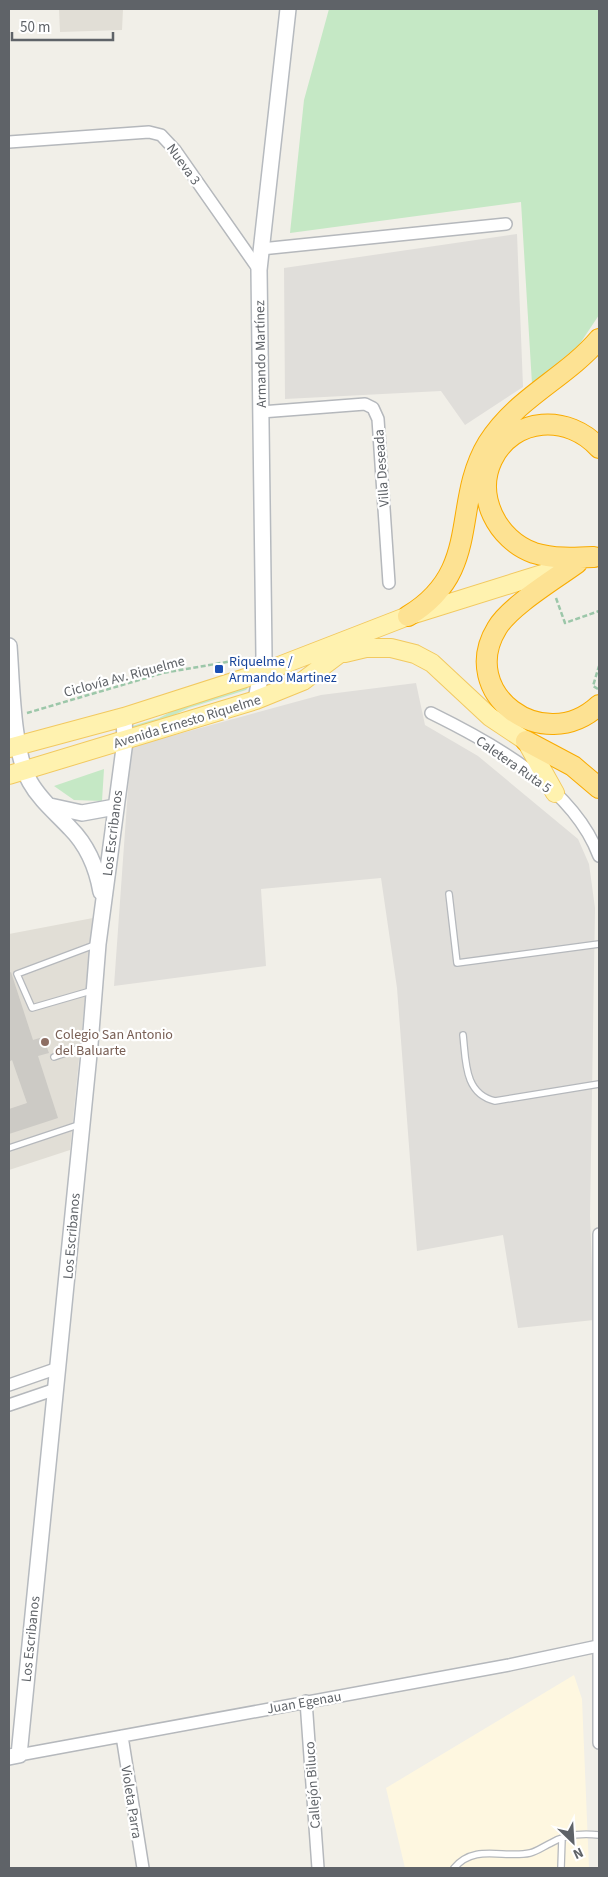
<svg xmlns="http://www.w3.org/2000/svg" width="608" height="1877" viewBox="0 0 608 1877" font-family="'Source Sans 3',sans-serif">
	<rect width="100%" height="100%" fill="#f1efe8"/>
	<path fill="#fef7e0" d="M574 1675 582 1699 589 1868H405L386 1788Z"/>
	<path fill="#e0deda" d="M517 234 523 387 465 425 441 391 285 399 284 268Z
		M416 683 425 725 478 756 578 839 589 864 595 908 590 1216 594 1320 518 1328 503 1235 417 1251 397 988 381 878 261 889 266 966 114 986 131 747 321 695Z"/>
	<path fill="#e1ded6" d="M59 9H123L122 30 60 32Z
		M93 918 70 1150 9 1170V934Z"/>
	<path fill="#c5e8c5" d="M329 9H599V315L579 345 532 384 521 202 290 233 304 100Z
		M252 683 246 690 189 708 161 721 129 731V727L159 718 186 704Z
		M104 769 102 801 74 800 54 786Z"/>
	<path fill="#cccac5" d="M11 972 33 1040 43 1037 49 1053 38 1056 58 1118 9 1134V1109L27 1103 12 1060 9 1062V973Z"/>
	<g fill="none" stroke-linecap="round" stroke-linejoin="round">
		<g stroke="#b5b8bc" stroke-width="8">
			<path id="service" d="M449 894 457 963 599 944
				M94 990 32 1008 17 974 97 944
				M463 1035C466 1061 464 1094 495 1101L599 1084
				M54 1057 88 1045
				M9 1148 81 1124
				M454 1868C475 1843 504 1859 530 1853 538 1851 544 1846 551 1843 566 1834 582 1833 599 1835
				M561 1868 562 1838"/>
		</g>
		<g stroke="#b5b8bc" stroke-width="14">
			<path id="minor" d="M9 142 149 132 161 135 175 150 259 270
				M261 249 506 224
				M261 412 365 404 373 408 378 419 389 583
				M431 713C494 744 573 787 599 856
				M599 1234V1743
				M9 1385 58 1368
				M9 1405 56 1389
				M306 1701 318 1868
				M122 1736 143 1868
				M19 1755 509 1665 598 1646"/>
		</g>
		<g stroke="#b6babf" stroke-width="18">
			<path id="secondary" d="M9 646C12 684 12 750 30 782 40 800 56 813 70 828 87 845 97 869 101 892
				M256 700 264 656 259 270 288 9
				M50 806 82 813 115 807
				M9 1757 19 1755 90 1044 98 944 125 741 124 717"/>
		</g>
		<g stroke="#f2c960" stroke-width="20">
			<path id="primary" d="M345 653 366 648H391L415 654 432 663 490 717 526 741 555 793
				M9 748 124 717 261 673 408 616 568 566
				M9 775 256 700 303 681 339 654 356 647"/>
		</g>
		<g stroke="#f9ab00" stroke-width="22">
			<path id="motorway" d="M594 557C573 558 554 559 534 553 497 540 475 496 492 460 513 416 569 414 599 448
				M577 563C555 579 510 606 497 628 457 693 543 757 599 705
				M408 616C483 571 451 504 488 443 516 398 566 378 599 339
				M526 741 573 766 599 788"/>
		</g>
		<path stroke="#9cc7a9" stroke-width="2.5" stroke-dasharray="5 2.5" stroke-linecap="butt" d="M556 598 565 623 599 611
			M598 689 593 686 599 666
			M27 713 163 673 250 658"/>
		<use href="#service" stroke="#fff" stroke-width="5.5"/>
		<use href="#minor" stroke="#fff" stroke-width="11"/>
		<use href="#secondary" stroke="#fff" stroke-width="15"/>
		<use href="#primary" stroke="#fff2af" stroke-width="18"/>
		<use href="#motorway" stroke="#fde293" stroke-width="20"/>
	</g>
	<rect fill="#1a4fb4" stroke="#fff" stroke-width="2" x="214" y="664" width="10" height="10" rx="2.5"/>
	<circle fill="#8d6e63" stroke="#fff" stroke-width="2" cx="45" cy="1042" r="5"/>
	<g text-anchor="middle" stroke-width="4.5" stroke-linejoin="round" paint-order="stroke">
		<g font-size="14" fill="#5f6368" stroke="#fff">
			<text transform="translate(184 164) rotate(54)" y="5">Nueva 3</text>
			<text transform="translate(260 354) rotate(-91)" y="5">Armando Martínez</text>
			<text transform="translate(381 468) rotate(-94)" y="5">Villa Deseada</text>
			<text transform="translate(124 676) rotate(-15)" y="5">Ciclovía Av. Riquelme</text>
			<text transform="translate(187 721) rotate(-17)" y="5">Avenida Ernesto Riquelme</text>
			<text transform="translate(514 764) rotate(35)" y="5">Caletera Ruta 5</text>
			<text transform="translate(112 833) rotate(-83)" y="5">Los Escribanos</text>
			<text transform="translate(71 1236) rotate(-85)" y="5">Los Escribanos</text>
			<text transform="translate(30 1639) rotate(-84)" y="5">Los Escribanos</text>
			<text transform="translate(304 1702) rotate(-10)" y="5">Juan Egenau</text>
			<text transform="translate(312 1785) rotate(-94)" y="5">Callejón Biluco</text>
			<text transform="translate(132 1802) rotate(81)" y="5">Violeta Parra</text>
		</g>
		<g font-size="14" fill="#164399" stroke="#fff" text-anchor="start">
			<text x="229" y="666">Riquelme /<tspan x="229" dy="16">Armando Martinez</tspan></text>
		</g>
		<g font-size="14" fill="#785e54" stroke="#fff" text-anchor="start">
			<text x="55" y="1039">Colegio San Antonio<tspan x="55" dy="16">del Baluarte</tspan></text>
		</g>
	</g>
	<rect width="608" height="1877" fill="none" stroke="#5f6368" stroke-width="20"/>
	<g transform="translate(573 1842) rotate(155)" stroke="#ffffff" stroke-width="4" paint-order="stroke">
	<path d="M0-4L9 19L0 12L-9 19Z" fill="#5f6368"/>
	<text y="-8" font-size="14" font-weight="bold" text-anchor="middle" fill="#5f6368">N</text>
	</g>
	<path d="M12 32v8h101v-8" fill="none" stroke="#5f6368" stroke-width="2.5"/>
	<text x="20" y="32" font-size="15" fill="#5f6368" stroke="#ffffff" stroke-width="4" paint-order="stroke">50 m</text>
</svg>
